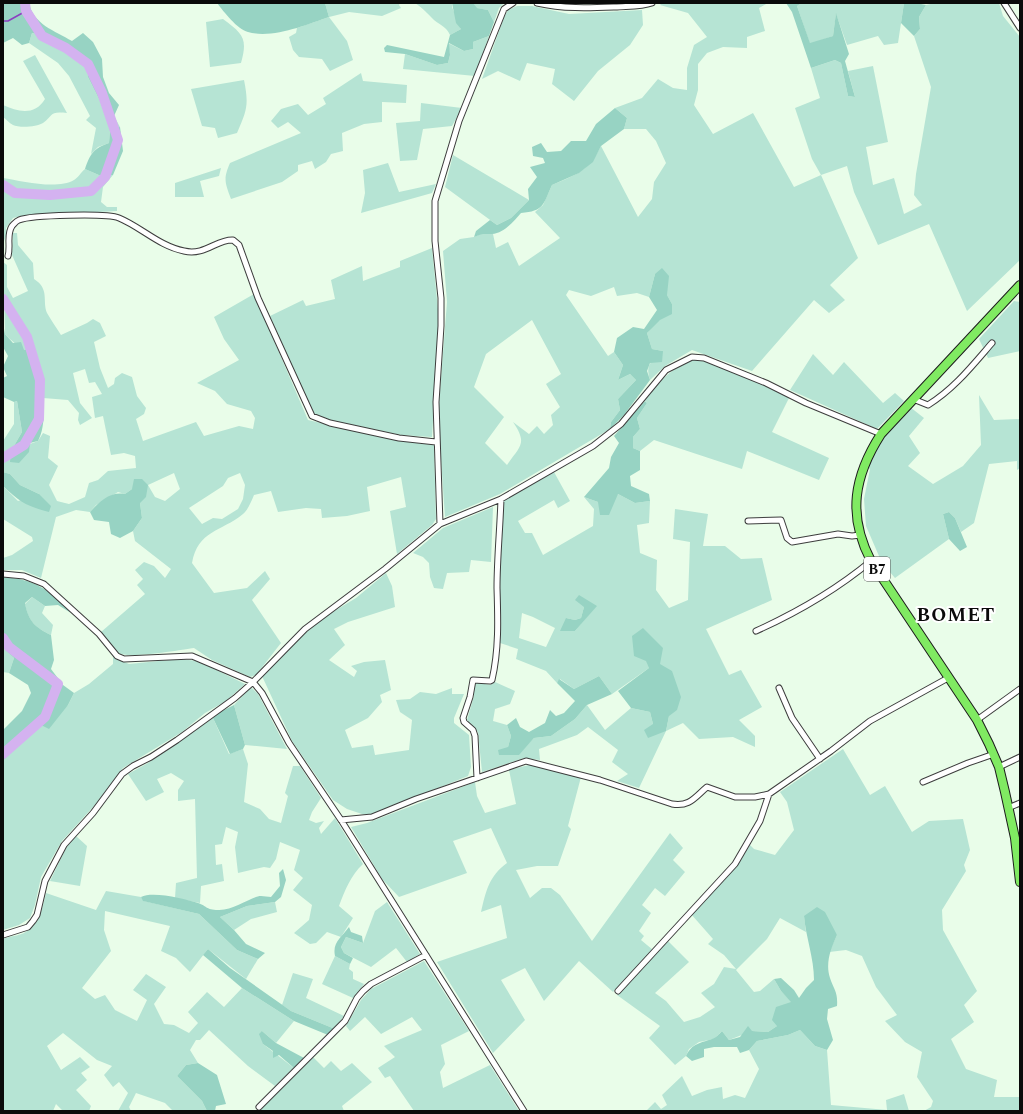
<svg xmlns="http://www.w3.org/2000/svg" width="1023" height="1114" viewBox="0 0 1023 1114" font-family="Spectral,serif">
	<rect width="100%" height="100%" fill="#e9fde9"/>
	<path fill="#b6e4d4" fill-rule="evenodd" d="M325 3H400L399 5 401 8 382 16 349 12 329 17 347 41 353 60 330 71 322 59 299 57 293 50 289 37 296 33 297 28 329 17Z
		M415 3H452V7L461 29 450 35C446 26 441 26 434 20 427 13 424 9 415 3Z
		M473 3H504L499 8 494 22 488 10 476 8Z
		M662 3H768L759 8 765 31 747 37V48L723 47 707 53 698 64V90L694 105 713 134 753 113 794 187 821 175 812 159 795 108 820 98 811 68 835 60 841 63 848 96 855 97 848 71 873 66 888 142 866 147 873 185 894 178 904 214 922 205 914 195 916 174 931 87 914 36 920 29 919 17 926 5 935 3H999L1003 16 1020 37V260L967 311 929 224 878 245 854 192 847 166 821 175 858 258 830 285 845 300 829 313 814 300 752 371 692 350 665 366 650 380C645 364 651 362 663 351L652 349 647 333 672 304 655 274 649 297 637 293 617 296 614 287 591 296 569 290 566 295 608 356 614 352 623 365 618 380 630 374 636 380 618 399 620 410 611 422 610 429 500 494 445 517 438 416 447 302 443 251 460 239 474 237 484 232 493 234 496 248 508 242 519 266 560 238 535 212 543 205 552 185C578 174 588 171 601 146L638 217 652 199 654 182 666 163 656 141 646 129H624L627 118 615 108 642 98 658 79 673 88 687 90V68L694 45 707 37 688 13 660 5ZM532 320 561 374 546 384 560 407 551 415 553 425 544 434 537 426 529 434 513 422C528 444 520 446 507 465L485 443 504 417 474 387 486 354Z
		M802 3H904L898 43 884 45 878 36 847 45 836 14 833 36 810 44 797 6Z
		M517 6H532L569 14 642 10 643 25 630 45 598 71 574 101 552 84 555 69 527 63 520 81 498 71 482 79 504 17 508 10Z
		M223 19C243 34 248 38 241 63L210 67 206 22Z
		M32 33C52 35 71 48 87 60L88 77 101 103 104 114 108 120 114 116 120 127 110 130 109 143 98 147 91 154 96 128 86 120 90 116 69 76 58 63 29 43Z
		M489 36 475 76 403 69 405 54 437 65 448 63 450 55 448 43 464 51 473 49V42Z
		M35 55 67 113C49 111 54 115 43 123 37 127 19 128 13 125 9 123 6 119 3 117V105C18 112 35 116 45 99L23 61Z
		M361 73 363 81 407 85 406 103 382 102V122L364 124 342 133 343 151 331 154 326 162 315 169 312 161 298 165V171L282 182 231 199C225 183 223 179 230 163L301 133 288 122 278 128 271 121 281 109 298 104 308 115 326 104 323 98Z
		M244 80C249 105 247 110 237 133L218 138 215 128 202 126 191 89Z
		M421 103 462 108 452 126 423 129 417 160 400 161 396 123 420 121Z
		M453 155 529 200 511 218 497 225 445 187Z
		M388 163 399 192 436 184 432 193 361 213 365 193 363 170Z
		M221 168 219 176 200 181 204 197H175V183Z
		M85 169 101 176 113 175 103 187 101 202 107 207H117V211L21 216 13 218 6 228 7 234 4 241 3 240V178C21 181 57 190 74 180 78 178 81 172 85 169Z
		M13 233H17L18 245 33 263 34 279C50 289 42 301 47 313 51 320 56 327 61 335L87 323 93 319 100 323 106 336 94 342 100 368 108 388 114 384 115 378 122 373 132 377 137 396 146 408 144 414 136 419 143 441 196 422 204 436 239 426 253 429 255 418 251 411 227 404 215 391 197 383 239 360 224 339 214 317 254 294 308 420 400 441 434 445 436 519 432 525 397 554 390 511 406 507 401 477 367 487 370 511 347 516 322 518 321 509 306 508 278 512 271 491 254 495C251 502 248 510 243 514 221 532 198 530 192 563L214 593 247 588 265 571 270 579 252 600 281 643 256 675 250 677 212 660 194 648C180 650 128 659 119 653 112 649 106 638 101 632L145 594 137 585 143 579 135 570 144 562 154 566 165 578 171 569 135 541 133 531 142 518 140 503 132 489 125 494 118 492 96 505 90 512 76 510 56 517 41 578 22 570H3V558L12 555 33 541 32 537 3 519V486L18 501 39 494 20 485 10 474 3 472V441L14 424V402L17 401 22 432 11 451 38 441 43 433 50 436 48 458 58 466 49 485 57 501 69 504 85 497 89 483 98 480 108 471 136 468 135 456 124 453 111 455 103 416 95 418 92 397 102 394 95 382 89 383 85 369 73 373 80 403 92 418 80 425 78 420 79 413 68 400 43 398C43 390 44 377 40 370 32 355 16 346 5 334L3 262 7 265V287L13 298 28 291 12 255ZM174 473 180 489 165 501 155 497 148 485ZM240 473 245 485 243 499 238 509 222 519 213 518 202 524 189 508 223 486 228 478Z
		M432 248 439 320 432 437 401 435 320 418 313 414 270 316 303 300 306 306 335 299 331 280 362 266 363 281 400 267V261Z
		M1014 301 1020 302V351L988 358 979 339Z
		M813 354 833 375 844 362 883 403 895 393 904 401 877 429 790 390Z
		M690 360H701L763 383 789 398 772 432 829 458 819 480 747 451 742 469 654 440 640 451 633 448V437L640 429 637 418 647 403 645 400C661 379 667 373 690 360Z
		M979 395 994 420 1020 419V468L1017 470V461L989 464 974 523 961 532 955 518 949 512 943 514 949 539 895 578 882 563 866 526 864 499 870 469 866 467 883 438 910 407 924 418 909 436 920 453 908 466 933 484 963 466 981 445Z
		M554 472 570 501 558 508 554 500 518 521 525 533H532L543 555 593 526 594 509 584 497 598 502 618 494 635 503 650 501 649 523 637 525 640 553 657 560 656 590 669 608 688 600 690 542 673 539 675 509 708 514 703 546H725L741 559 762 558 772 600 706 629 729 675 741 670 762 707 739 720 755 736V747L733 737 699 739 683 723 666 731 639 788 617 781 628 774 612 762 618 750 588 727 577 735 539 749 540 760 524 758 482 772 478 732 467 720 474 696V682L490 685 495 682 515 691 510 704 495 709 493 721 507 725 511 736 508 747 519 754 534 738 551 736 575 719 587 705 605 730 631 708 650 712 653 724 666 731 669 716 646 661 649 668 612 694 599 676 574 689 560 679 557 683 546 671 516 659 518 649 500 643 499 588 503 500ZM596 606 575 631 566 618 575 620 581 618 584 607ZM522 613 533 617 555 628 546 647 519 638Z
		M493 507 491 562 471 560 469 572 447 573 443 589 434 588 430 577 429 563 423 557 413 553 443 528Z
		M386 573 392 586 395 607 348 622 334 629 345 645 329 660 354 677 357 671 351 666 364 662 385 660 391 690 380 695 382 702 368 718 345 730 352 748 373 745 375 755 409 750 412 720 400 712 396 700 410 699 420 692 436 694 452 688V694H464L454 718V723L469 735 471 767 468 776 371 815 362 814 347 809 333 800 292 741 262 676 287 649 321 619 356 598Z
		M32 597 45 606 42 613 53 625 51 635C36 628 28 621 25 604Z
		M3 648 14 658 9 673 3 672Z
		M113 657 129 664 179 659 198 661 245 684 226 701 205 713 182 732 123 768 94 806 62 841 41 877 35 905 30 918 19 925 3 930V761L34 730 68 705 74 693 89 684 113 664Z
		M251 687 258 694 287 749 245 745 234 705Z
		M213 718 229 754 243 749 248 764 244 802 260 809 269 819 281 823 288 796 285 793 293 766H300L321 798 312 812 309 820 316 823 324 821 319 828 321 834 335 818 363 864C351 875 345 890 339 906L353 918 341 937 327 932 316 943 310 944 294 933 309 920 312 905 293 890 303 878 294 870 300 850 280 842 276 859 270 868 264 867 238 873 235 847 238 832 226 827 222 844 215 845 216 865 222 864 224 881 201 886 200 903 175 898 176 883 197 878 195 799 178 801V790L184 781 171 773 157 779 164 792 146 801 128 774 148 763Z
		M843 749 870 795 885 786 912 832 929 821 963 819 970 850 964 865 966 871 942 910 943 930 977 991 964 1005 974 1022 951 1039 966 1069 997 1080 994 1097H1020V1111H924L931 1107 933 1101 917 1077 922 1052 905 1042 885 1021 897 1015 876 987 862 956 846 950 829 952 837 935 804 916 806 932 780 918 767 939 736 970 754 992 760 991 774 979 781 991 792 1002 777 1026 768 1032 752 1031 729 1040 722 1031 714 1039 699 1042 689 1049 686 1056 675 1065 649 1038 660 1026 617 995 668 941 689 962 655 993 666 1001 684 1022 700 1017 715 1007 701 993 714 984 724 967 736 969 724 955 708 944 713 939 691 914 737 866 750 845 754 849 775 855 794 830 787 802 780 792Z
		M533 764 581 777 568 826 571 829 558 866H537L516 870 530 898 542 888H551L560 895 592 941 670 833 683 848 673 860 685 872 665 896 655 888 642 905 651 913 639 931 644 936 641 940 653 950 613 992 579 961 544 1001 525 968 501 980 525 1020 493 1053 437 962 507 938 501 905 481 912C486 891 489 876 507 863L491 828 453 841 467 873 399 897 382 879 351 827 367 823 475 782 477 796 485 813 516 804 509 770Z
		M76 836 87 846 80 886 50 881 67 846Z
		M106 891 141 897 144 901 199 914 237 950 258 959 246 979 208 949 190 972 176 958 161 951 170 926 105 911 104 930 111 951 82 988 95 999 105 995 115 1010 137 1021 147 1000 133 990 146 974 166 987 154 1004 164 1024 174 1025 189 1033 198 1023 188 1012 207 992 224 1007 242 988 294 1021 276 1043 262 1031 263 1044 294 1068 275 1086 248 1066 209 1030 200 1040H196L190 1050 198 1063 186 1065 177 1076 202 1101 207 1111H173L165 1103 136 1093 129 1107 131 1111H118L128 1093 119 1082 113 1087 104 1075 112 1066 97 1060 63 1033 47 1046 61 1070 80 1057 90 1067 81 1073 87 1080 76 1090 91 1106 89 1111H63L56 1104 53 1111H3V939C10 936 18 936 24 933 40 924 42 909 46 893L96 910Z
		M275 902 277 912 251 919 234 930 220 917 247 906Z
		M387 902 420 954 407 962 396 948 371 967 344 953 341 947 346 937 363 943 375 911Z
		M335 956 350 964 349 969 353 972V979L364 984 353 998 322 984Z
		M424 961 469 1031 441 1045 445 1064 440 1072 443 1088 490 1065 519 1111H414L390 1076 385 1078 378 1068 395 1057 384 1046 422 1030 412 1017 381 1034 365 1017 350 1031 346 1026 361 1000 371 989Z
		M293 973 313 979 306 998 344 1016 335 1029 291 1011 282 1005Z
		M800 1030 815 1046 827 1050 831 1105 887 1110 886 1100 904 1094 909 1111H646L655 1102 661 1109 667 1105 662 1095 682 1076 692 1096 707 1090 722 1087 723 1099 735 1095 745 1098 759 1069 749 1050 757 1041 788 1035Z
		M313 1057 324 1068 331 1061 341 1071 352 1063 372 1082 342 1106 344 1111H257Z"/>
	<path fill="#97d3c3" d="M3 3H29C33 24 55 31 72 41L83 33 93 42 102 59 103 77 109 93 119 105 114 116 108 120 104 114 101 103 88 77 87 60C71 48 52 35 32 33L29 43 22 45 13 38 3 43Z
		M217 3 246 4 325 3 329 17C306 25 272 39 248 32 237 29 224 12 217 3Z
		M452 3H473L477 8 488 10 494 22 489 36 473 42V49L464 51 449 43 450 55 448 63 437 65 405 54 385 52 384 48 387 45 444 57 450 35 461 29 456 23Z
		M786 3H802L797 6 810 43 833 36 836 13 849 54 845 61 855 97 848 96 841 63 835 60 811 68 792 12Z
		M891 3H916L926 5 919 17 920 29 914 36 901 23 904 3Z
		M615 108 627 118 624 129 601 146 593 162 579 173 552 185C543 205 544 211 521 213 514 221 504 233 492 234 483 234 483 233 474 237L476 231 490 220 497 225 511 218 529 200 528 189 537 177 530 167 545 163 543 158 533 156 532 147 541 143 547 152 561 151 571 141H586L596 124Z
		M120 127 123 151 113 175 101 176 85 169C90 154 94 148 109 143L110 130Z
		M662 268 669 276 667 295 672 304V314L660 320 647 333 652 349 663 351 662 362 650 363 647 371 650 380 624 415 610 429 611 422 620 410 618 399 636 380 630 374 618 380 623 365 614 352 617 338 633 327 644 329 657 310 649 297 655 274Z
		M3 323 5 334 13 343 21 342 24 350 34 349C41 372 50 419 38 441L30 443 29 452 19 463 10 462 11 451 22 432 17 401 14 402 3 397V378L7 376 3 367 8 356 3 347Z
		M645 401 647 403 637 418 640 429 633 437V448L640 451V470L630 476 631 486 649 494 650 501 635 503 618 494 609 515H600L598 502 584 497 609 468 611 457 619 443 614 436Z
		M3 472 10 474 20 485 39 494 51 506 49 512C26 506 20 502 3 486Z
		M134 479H142L148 485 146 497 140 503 142 518 133 531 120 538 111 534 109 522 94 520 90 512C99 502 110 491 125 494L132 489Z
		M949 512 955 518 967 547 960 551 949 539 943 514Z
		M3 577C34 579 51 590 71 613L58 605 45 606 32 597 25 603C28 621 36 628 51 635L54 660 51 669 63 685 74 693 68 705 49 729 41 725 34 730 3 761V730L22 711 31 693 28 685 9 673 14 658 3 648Z
		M579 595 597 606 575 631H560L566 618 575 620 581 618 584 607 575 600Z
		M643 628 663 648 660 664 672 671 681 697 677 710 669 716 666 731 648 738 644 730 653 724 650 712 631 708 618 691 649 668 646 661 634 656 632 636Z
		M599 676 612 694 587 705 575 719 551 736 534 738 519 755H499L498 750 508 747 511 736 507 725 516 718 520 727 529 732 545 723 550 710 556 716 564 713 575 701 557 683 559 679 574 689Z
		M234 705 245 745 243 749 230 754 213 718 220 712Z
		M283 869 286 880 281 897 275 902 247 906 220 917 234 930 246 944 265 953 258 959 237 950 199 914 143 901 141 897C153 891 185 899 198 903 207 906 206 910 218 910 233 911 252 896 261 896 264 896 268 897 271 897L280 886 279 873Z
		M817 907 825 912 837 935C831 948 825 963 830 978 834 990 838 992 837 1006L828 1009 827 1019 833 1040 827 1050 815 1046 800 1030 788 1035 757 1041 749 1050 740 1053 737 1047H714L704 1049V1057L692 1061 686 1056C692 1043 701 1043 712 1039 716 1038 719 1034 722 1031L729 1040 740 1037 748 1026 752 1031 768 1032 777 1026 772 1020 776 1007 791 1002 781 991 774 979 781 978 794 990 799 998 806 988 814 980C814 958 806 938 804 916Z
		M349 927 351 932 362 936 363 943 346 937 341 947 344 953 353 958 350 964 335 956C332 942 342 937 349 927Z
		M208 949 230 968 291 1011 335 1029 328 1035 294 1021 242 988 203 955Z
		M262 1031 276 1043 304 1058 294 1068 279 1055 273 1058V1051L263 1044 259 1034Z
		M198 1063 217 1075 226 1104 216 1106 215 1111H207L202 1101 177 1076 186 1065Z"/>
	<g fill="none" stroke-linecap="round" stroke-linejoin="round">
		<path stroke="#8a3fc1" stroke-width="1.5" d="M3 21H8L26 11"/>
		<path stroke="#d4b2f0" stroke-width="10" d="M3 185 15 193 50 195 91 191 105 177 118 140 102 93 88 64 66 48 42 36 26 11 25 3
			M3 299 27 337 40 380 39 419 24 445 3 458
			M3 638 9 647 58 684 45 717 3 754"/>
		<g stroke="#3d3d3d" stroke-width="7">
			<path id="minor" d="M537 3C564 9 588 8 615 7 627 6 641 7 652 3
				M1004 3 1020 28
				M8 256C11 246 6 235 12 226 14 224 16 221 19 220 31 215 107 213 119 218 141 227 159 246 184 251 205 256 217 239 233 240L239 245 258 298 312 416 330 423 399 438 436 442
				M913 399 928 405C954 389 972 366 992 343
				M748 521 781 520 787 538 792 542 838 534 852 536 860 535
				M440 524 501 499 593 446 621 424 666 370 692 357 704 358 766 383 806 403 881 434
				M3 574 24 576 44 584 99 634 117 656 124 659 192 656 253 682 262 693 289 743 341 820 524 1111
				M756 631C798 612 836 590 871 561
				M779 688 792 718 820 759
				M977 720 1020 689
				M999 767 1020 757
				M477 778 475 736 473 730 464 722 463 718 470 697 473 680 490 681 492 680C499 650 498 619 497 588 497 559 500 529 501 499
				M923 782 968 763 994 754
				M1008 808 1020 803
				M341 820 372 817 416 799 526 761 600 780 672 804C690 807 695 797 707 787L735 797H755L769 794 831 751 870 721 948 678
				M3 935 28 927 33 921 37 915 45 881 64 845 93 813 122 774 133 766 151 757 177 740 235 698 253 682 305 629 385 569 440 524 436 402 441 326V298L435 241V201L459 121 504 9 513 3
				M618 991 735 864 760 821 769 794
				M259 1107 345 1021 357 998 363 991 371 984 426 955"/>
		</g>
		<g stroke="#1b1b1b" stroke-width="10">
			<path id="trunk" d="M1020 285 881 434C854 476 847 515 871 561L977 720 989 744 999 767 1005 792 1015 838 1020 882"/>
		</g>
		<use href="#minor" stroke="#fff" stroke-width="5"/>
		<use href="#trunk" stroke="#80ea62" stroke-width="8"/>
	</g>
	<g text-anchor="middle" stroke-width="4" stroke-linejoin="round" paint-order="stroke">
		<rect fill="#fff" stroke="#545454" stroke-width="1" x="864" y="557" width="26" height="24" rx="3"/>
		<g font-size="14" font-weight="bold" fill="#0a0a0a">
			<text x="877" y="574">B7</text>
		</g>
		<g font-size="19" font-weight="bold" letter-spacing="1" fill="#0a0a0a" stroke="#fff">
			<text x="956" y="621">BOMET</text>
		</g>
	</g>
	<rect width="1023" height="1114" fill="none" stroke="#0a0a0a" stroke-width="8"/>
</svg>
